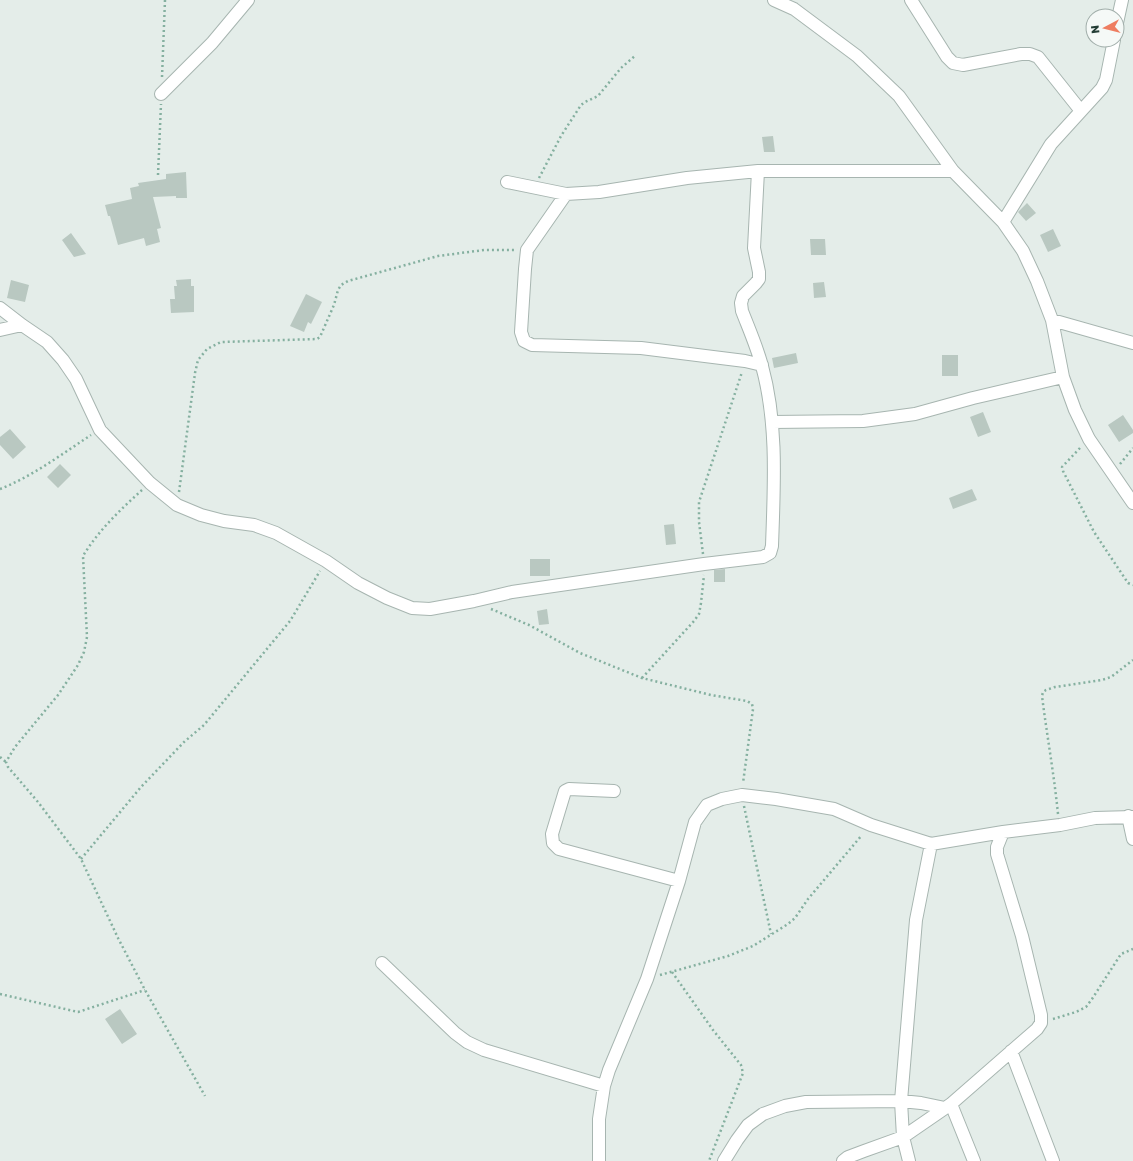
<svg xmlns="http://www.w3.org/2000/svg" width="1133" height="1161" viewBox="0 0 1133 1161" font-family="'Golos Text',sans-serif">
	<rect width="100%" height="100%" fill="#e4ede9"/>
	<path fill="#b9c8c1" d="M773 136 775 152H764L762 137Z
		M186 172 187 198H176V196L153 197 161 228 157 229 160 242 146 246 144 238 118 245 110 216H108L105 205 132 199 130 188 139 186 138 183 166 179V174Z
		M1027 203 1036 213 1026 221 1018 212Z
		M1053 229 1061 246 1048 252 1040 235Z
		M71 233 86 254 74 257 62 240Z
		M810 239H825L826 255H811Z
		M191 279V286H194V312L171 313 170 299H175L174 286H177L176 280Z
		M11 280 29 285 25 302 7 298Z
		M824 282 826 297 814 298 813 283Z
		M306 294 322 302 311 324 308 322 304 332 290 326Z
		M796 353 798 363 774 368 772 358Z
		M942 355H958V376H942Z
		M983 412 991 432 978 437 970 417Z
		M1123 415 1133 430V433L1119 442 1108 425Z
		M10 429 26 447 13 459 0 445V437Z
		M60 464 71 475 58 488 47 477Z
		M972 489 977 500 953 509 949 498Z
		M674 524 676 544 666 545 664 525Z
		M530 559H550V576H530Z
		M725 569V582H714V570Z
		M547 609 549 624 539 625 537 611Z
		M120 1009 137 1034 122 1044 105 1019Z"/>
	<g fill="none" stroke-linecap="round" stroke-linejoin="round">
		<g stroke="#a7b5b0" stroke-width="14">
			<path id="street" d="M774 0 794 9 857 56 899 96 953 171 1003 222 1023 251 1037 281 1052 320 1063 377 1075 410 1089 439 1133 503
				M911 0 947 57 953 63 963 65 1021 54H1030L1038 57 1081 111
				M1117 23 1122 0
				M161 94 212 43 248 0
				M507 182 566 194 599 192 687 178 758 171H953
				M566 194 527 250 525 269 521 332 524 341 532 345 641 348 745 361 762 365
				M1003 222 1051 144 1102 88 1106 80 1114 40
				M0 308 22 325 47 342 63 360 76 379 100 430 150 483 177 505 201 515 224 521 254 525 276 533 326 561 358 583 387 598 412 608 430 609 474 601 512 592 704 564 763 557 770 553 772 546C774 486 778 424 762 366 757 347 749 329 742 311L741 303 743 296 756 283 759 279V272L754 248 758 171
				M1052 320 1133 343
				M0 330 22 325
				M772 422 863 421 915 414 973 398 1063 377
				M614 791 569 789 565 791 552 834 553 843 559 849 679 881
				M1128 816 1133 839
				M382 963 455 1033 467 1042 484 1050 604 1086
				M1011 1051 1053 1161
				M951 1104 974 1161
				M599 1161V1119L604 1086 609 1070 647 979 679 881 695 822 707 805 722 799 742 795 776 799 834 809 871 825 931 844 1003 832 1060 825 1095 818 1133 817
				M724 1161 737 1140 748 1125 763 1114 785 1106 806 1102 901 1101 921 1103 945 1108
				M843 1161 848 1157 864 1151 903 1137 951 1104 1037 1029 1041 1023V1015L1022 936 997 854V847L1003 832
				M909 1161 903 1137 901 1101 916 920 931 844"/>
		</g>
		<path stroke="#85b0a0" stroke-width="2.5" stroke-dasharray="2 3" stroke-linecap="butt" d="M162 77 165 0
			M158 175 161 104
			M539 178 561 136 581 105 585 102 598 96 621 68 636 55
			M1080 448 1062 467 1063 471 1094 532 1128 583 1133 585
			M1120 464 1133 448
			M0 489C33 476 62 454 91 435
			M142 490C120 510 98 531 83 556L87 637 84 652 78 665 58 695 15 747 6 762 8 767 38 802 81 859 118 938 145 990 205 1096
			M179 492 195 373 198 360 207 349 221 342 317 339 320 337 334 305 338 290 341 285 348 281 438 256 484 250H515
			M703 554 699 522V502L742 372
			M491 609 529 625 580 653 642 678 711 695 747 701 752 704 753 709 743 783
			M642 678 694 621 699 614 701 603 704 575
			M0 757 6 762
			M744 806 771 934
			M1058 814C1054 774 1047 736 1042 696L1043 692 1046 690 1055 687 1102 680 1111 677 1133 660
			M81 859 141 787 184 742 204 725 290 621 320 571
			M672 972 713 1030 741 1065 743 1073 709 1161
			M660 975 728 956 753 946 788 924 795 918 808 899 862 835
			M0 994 78 1012 145 990
			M1053 1019 1076 1012 1086 1007 1092 999 1121 954 1133 949"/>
		<use href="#street" stroke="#fff" stroke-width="12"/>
	</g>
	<g transform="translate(1105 28) rotate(263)"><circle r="19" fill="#f5f9f7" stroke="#a1aeaa"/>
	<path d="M0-3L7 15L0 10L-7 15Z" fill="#ee7d61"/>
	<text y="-6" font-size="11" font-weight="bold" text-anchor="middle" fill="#243e36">N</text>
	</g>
</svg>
